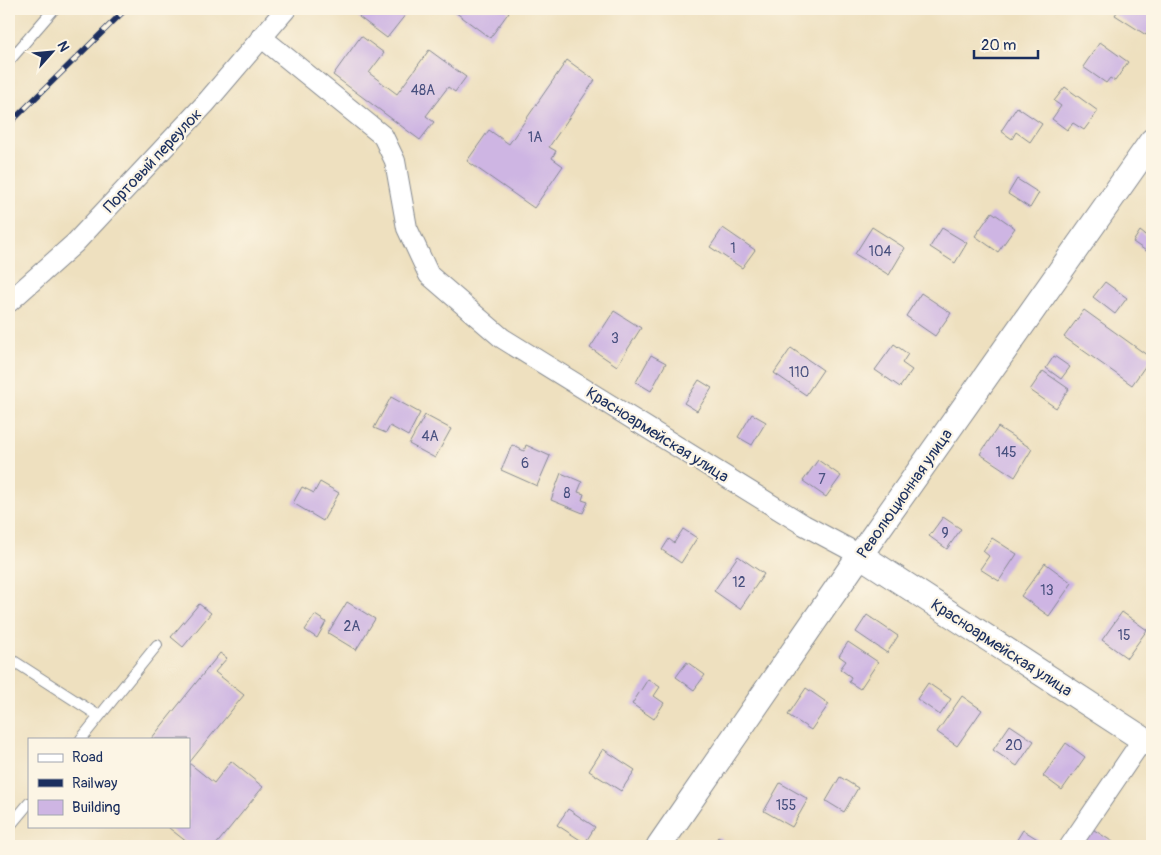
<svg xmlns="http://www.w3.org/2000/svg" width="1161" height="855" viewBox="0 0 1161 855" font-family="Pangolin,sans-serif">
	<rect width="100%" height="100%" fill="#fcf5e5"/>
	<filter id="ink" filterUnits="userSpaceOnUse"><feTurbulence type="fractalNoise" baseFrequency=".02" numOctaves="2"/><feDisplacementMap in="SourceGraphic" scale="10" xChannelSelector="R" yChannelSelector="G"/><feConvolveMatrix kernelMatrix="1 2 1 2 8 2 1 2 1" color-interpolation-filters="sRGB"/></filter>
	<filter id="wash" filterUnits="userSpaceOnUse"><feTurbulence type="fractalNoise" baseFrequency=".0096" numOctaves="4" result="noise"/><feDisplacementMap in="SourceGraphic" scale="20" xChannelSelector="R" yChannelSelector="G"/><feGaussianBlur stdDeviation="1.12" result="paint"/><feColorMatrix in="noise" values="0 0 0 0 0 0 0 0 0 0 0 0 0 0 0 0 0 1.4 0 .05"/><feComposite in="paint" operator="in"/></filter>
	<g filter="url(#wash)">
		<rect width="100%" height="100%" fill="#eee0bf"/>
		<g id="blocks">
			<path fill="#ceb5e3" d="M365 9H410L387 38 359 17Z
				M451 9H505L509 12 490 38Z
				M1119 9H1152V25L1146 35 1115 15Z
				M361 36 384 53 369 73 397 94 429 50 466 77 455 92 448 87 426 116 434 122 420 140 333 75Z
				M1100 42 1128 62 1115 81 1110 78 1106 83 1083 67Z
				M567 60 595 80 549 147 556 151 552 158 563 166 534 208 467 161 489 130 509 144Z
				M1065 87 1098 111 1084 130 1073 123 1067 130 1052 119 1061 106 1054 101Z
				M1017 107 1042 124 1030 142 1016 132 1012 139 1001 131Z
				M1017 179 1039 193 1030 208 1008 194Z
				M992 212 1015 228 998 252 975 236Z
				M872 227 905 248 889 275 855 254Z
				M723 228 755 250 742 268 710 247Z
				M942 228 967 243 955 263 930 247Z
				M1140 231 1149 238 1152 234V255L1133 242Z
				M1105 282 1127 298 1115 314 1093 297Z
				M921 293 951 313 935 336 906 316Z
				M1084 310 1151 358 1132 385 1064 337Z
				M614 311 641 328 617 366 590 348Z
				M894 344 908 354 902 363 912 370 900 387 875 370Z
				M791 348 823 370 806 395 774 373Z
				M651 355 666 363 651 391 636 382Z
				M1054 356 1070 367 1061 379 1046 368Z
				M1043 371 1069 389 1056 408 1030 390Z
				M699 380 712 388 697 411 684 403Z
				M391 397 420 413 408 436 390 426 386 433 374 428Z
				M752 414 766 422 752 445 738 437Z
				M425 415 451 429 435 458 409 444Z
				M998 427 1032 449 1015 477 980 454Z
				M512 445 524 451 526 445 550 456 537 486 501 470Z
				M818 460 841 476 826 497 803 481Z
				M561 473 582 482 578 492 584 494 582 500 588 502 583 513 551 500Z
				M320 482 339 493 323 521 293 503 302 487 314 493Z
				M943 517 961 529 947 549 929 536Z
				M683 529 697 538 681 563 662 550 669 539 674 543Z
				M992 538 1017 554 999 581 980 569 989 556 983 551Z
				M738 556 764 574 740 609 714 591Z
				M1045 563 1072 583 1049 616 1021 596Z
				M347 602 375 619 356 650 328 633Z
				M199 604 211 613 183 647 171 637Z
				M1122 612 1147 630 1127 658 1102 640Z
				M315 615 326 622 317 638 305 630Z
				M867 615 898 636 887 653 856 632Z
				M848 642 878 662 860 689 849 682 851 677 840 669 846 661 839 656Z
				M220 653 227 658 215 672 244 695 189 763 214 783 231 761 263 787 215 846H192L169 828 170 826H189V803L190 801 189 800V739H151Z
				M687 662 705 675 694 690 676 677Z
				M648 679 660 687 654 696 664 703 654 719 632 704Z
				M928 683 951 699 940 715 917 699Z
				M806 688 829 704 811 730 788 715Z
				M962 696 982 710 957 746 937 732Z
				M1010 725 1034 741 1017 766 993 750Z
				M1066 743 1085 757 1062 790 1043 776Z
				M603 749 635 770 621 791 589 771Z
				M840 777 858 788 844 812 826 801Z
				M780 783 808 799 792 827 764 811Z
				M568 809 595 827 585 843 557 825Z
				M1091 828 1116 844 1115 846H1091L1083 841Z
				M1023 830 1047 845 1046 846H1013Z
				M718 837 731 846H711Z"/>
		</g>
	</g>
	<g filter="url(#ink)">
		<use href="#blocks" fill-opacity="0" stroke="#84888e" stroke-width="1"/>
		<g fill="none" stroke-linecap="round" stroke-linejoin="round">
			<g stroke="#84888e" stroke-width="12">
				<path id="service" d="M9 61 54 9
					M9 658 99 716
					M81 739 157 645
					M9 827 29 803"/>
			</g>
			<g stroke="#84888e" stroke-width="22">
				<path id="minor" d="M261 37 383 136 395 161 407 228 429 275 502 338 804 525 860 555
					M9 302 75 243 205 104 286 9
					M1070 846 1143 739"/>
			</g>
			<g stroke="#84888e" stroke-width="27">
				<path id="tertiary" d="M860 555 1152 745
					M659 846 860 555 1152 141"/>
			</g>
			<use href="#service" stroke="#fff" stroke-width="10"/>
			<use href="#minor" stroke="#fff" stroke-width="20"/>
			<use href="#tertiary" stroke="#fff" stroke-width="25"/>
			<g stroke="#1b2f5e" stroke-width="5.5">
				<path id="rail" d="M9 124 126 9"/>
			</g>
			<use href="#rail" stroke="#fcf5e5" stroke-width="4" stroke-dasharray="11" stroke-linecap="butt"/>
		</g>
	</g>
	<g text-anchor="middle" stroke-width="4.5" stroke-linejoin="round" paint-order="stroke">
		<g font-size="14" fill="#48507f">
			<text x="423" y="95">48А</text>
			<text x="535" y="142">1А</text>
			<text x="733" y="253">1</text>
			<text x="880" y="256">104</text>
			<text x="615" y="343">3</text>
			<text x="799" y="377">110</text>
			<text x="430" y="441">4А</text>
			<text x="1006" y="457">145</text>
			<text x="525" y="468">6</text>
			<text x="822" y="484">7</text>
			<text x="567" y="498">8</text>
			<text x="945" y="538">9</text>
			<text x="739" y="587">12</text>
			<text x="1047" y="595">13</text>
			<text x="352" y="631">2А</text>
			<text x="1124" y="640">15</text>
			<text x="1014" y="750">20</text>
			<text x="786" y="810">155</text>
		</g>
		<g font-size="16" fill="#1b2f5e" stroke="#fcf5e5">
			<text transform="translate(152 160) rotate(-47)" y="6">Портовый переулок</text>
			<text transform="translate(658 434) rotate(32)" y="6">Красноармейская улица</text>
			<text transform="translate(904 493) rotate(-55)" y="6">Революционная улица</text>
			<text transform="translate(1002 647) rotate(33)" y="6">Красноармейская улица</text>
		</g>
	</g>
	<rect width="1161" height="855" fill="none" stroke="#fcf5e5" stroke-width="30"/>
	<rect x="28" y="738" width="162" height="90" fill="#fcf5e5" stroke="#a2a6af"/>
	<rect x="38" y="754" width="25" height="8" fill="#ffffff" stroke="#a2a6af"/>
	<text x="72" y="762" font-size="15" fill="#1b2f5e">Road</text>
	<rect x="38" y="779" width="25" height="8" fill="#1b2f5e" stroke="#a2a6af"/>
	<text x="72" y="788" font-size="15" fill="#1b2f5e">Railway</text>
	<rect x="38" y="800" width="25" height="15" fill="#ceb5e3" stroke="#a2a6af"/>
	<text x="72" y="812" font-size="15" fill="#1b2f5e">Building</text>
	<g transform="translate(52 52) rotate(63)" stroke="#fcf5e5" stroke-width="4" paint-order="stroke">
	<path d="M0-4L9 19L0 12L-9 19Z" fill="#1b2f5e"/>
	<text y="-8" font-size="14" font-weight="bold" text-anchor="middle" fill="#1b2f5e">N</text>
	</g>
	<path d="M974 50v8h64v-8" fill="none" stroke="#1b2f5e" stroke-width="2.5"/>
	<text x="981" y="50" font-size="15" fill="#1b2f5e" stroke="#fcf5e5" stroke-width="4" paint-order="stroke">20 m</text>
</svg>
